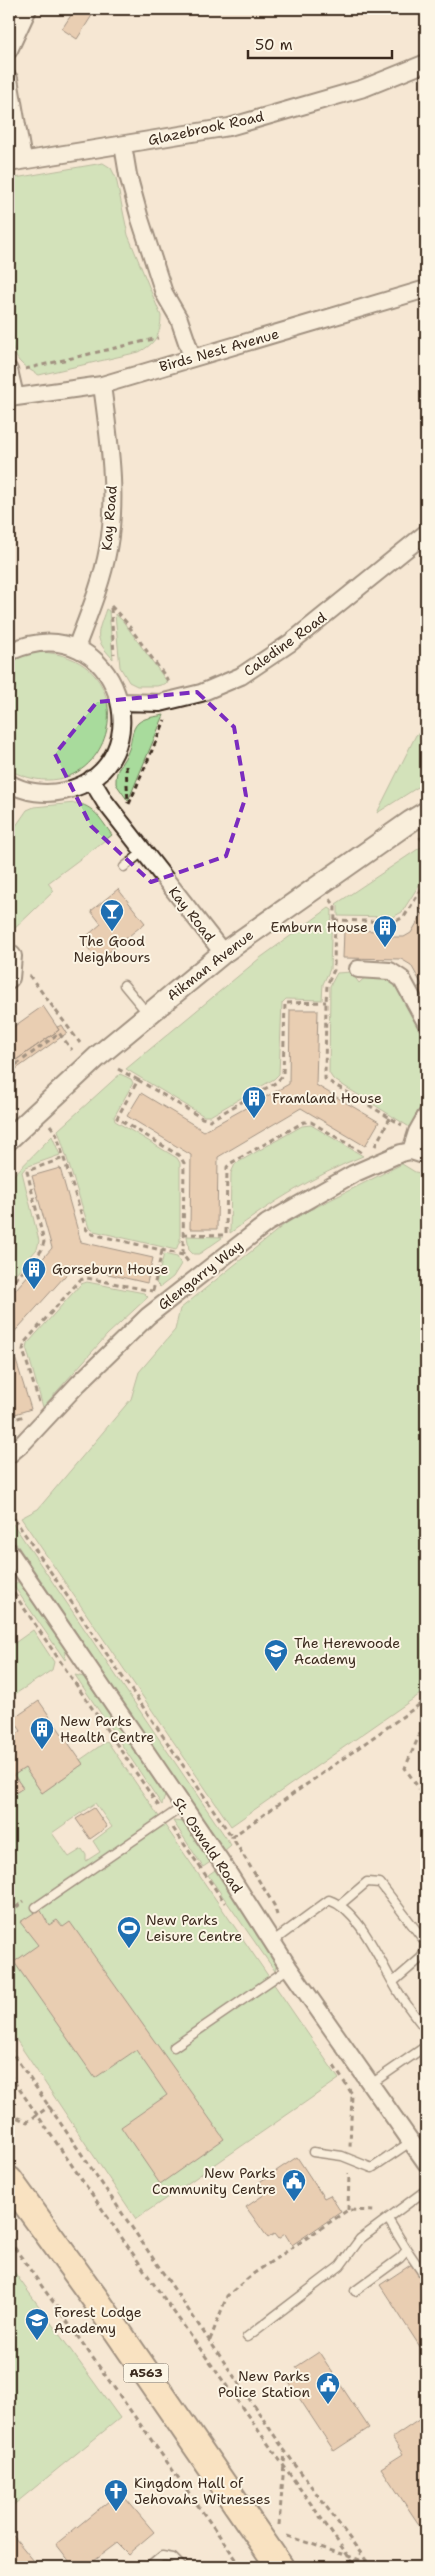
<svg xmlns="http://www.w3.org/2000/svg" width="435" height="2576" viewBox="0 0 435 2576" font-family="'Shantell Sans',sans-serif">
	<rect width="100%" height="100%" fill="#f5e7d3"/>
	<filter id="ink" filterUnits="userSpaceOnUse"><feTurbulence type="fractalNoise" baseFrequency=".02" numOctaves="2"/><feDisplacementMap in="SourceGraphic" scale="10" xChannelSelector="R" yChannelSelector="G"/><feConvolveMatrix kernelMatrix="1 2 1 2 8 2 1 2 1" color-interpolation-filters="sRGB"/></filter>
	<g filter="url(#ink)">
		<path fill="#a8db9c" stroke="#72825d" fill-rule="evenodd" d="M103 163 111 168 116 178 128 235 161 316C161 334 155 344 139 352L39 375C14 362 14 356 9 329V179Z
			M106 609 109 611 113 659C93 638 97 635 106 609Z
			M115 614 122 620 168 683 157 686H137L129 682 120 667Z
			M32 652C156 649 115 823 9 770V663Z
			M164 715 128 801 116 784C115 766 124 764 129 749 132 740 131 730 138 723 145 717 155 717 164 715Z
			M426 729V782L377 813 416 735Z
			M75 803C94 805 101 820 112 835L48 883 54 891 11 932 9 929V836L27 810 34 807Z
			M421 847 426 855V874L402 912 393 917 338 916V906L336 904Z
			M329 908 332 910 330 969 323 984 322 1000 286 999 282 1003 279 1074 274 1079 210 1116H204L126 1069 260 958Z
			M351 972 359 983 370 973 398 981 426 1036V1100L411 1128 333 1079 329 1073 330 986 337 973Z
			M120 1074 131 1079 133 1083 114 1117 115 1121 177 1158 180 1163V1240L176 1250 94 1231 89 1228 58 1130Z
			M311 1125 363 1156C315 1175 271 1203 230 1233L231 1173 235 1164 302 1126Z
			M52 1136 60 1155 26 1167 22 1172 39 1241 37 1249 9 1281V1180Z
			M402 1164 415 1172 426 1174V1690L231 1826 21 1518 38 1509 131 1399 139 1372 175 1330 180 1309 290 1220Z
			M187 1236 222 1237V1238L199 1254H193L189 1250Z
			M164 1254 177 1257 181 1264 173 1277 160 1287 156 1283Z
			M87 1282 144 1293 148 1297 107 1335 43 1407 27 1350 28 1343 81 1284Z
			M9 1518 231 1845 224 1851 9 1533Z
			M22 1579 67 1645 65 1660 13 1585Z
			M33 1630 54 1662 52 1670 9 1698V1647Z
			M75 1675 88 1678 166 1793 162 1805Z
			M107 1741 339 2079 136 2219 9 2029V1797L23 1788 14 1775 25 1768 42 1793 83 1764 80 1760ZM95 1803 112 1827 93 1841 100 1852 86 1861V1855L82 1849 69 1857 52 1833Z
			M173 1821 187 1822 212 1861 203 1867Z
			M218 1868 278 1958 275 1971 208 1875Z
			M9 2265 120 2418 11 2507 9 2505Z"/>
		<path fill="#daaf8b" stroke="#3b2a1e" d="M75 9H96L77 39 62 29Z
			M118 889 145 923 98 961 82 940 101 924 91 911Z
			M426 895V1006L417 988 422 985 411 965 401 959 343 958 344 930 380 931 379 937H404L411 933 424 911 419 908Z
			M43 1006 59 1030 9 1065V1030Z
			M290 1010H318L316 1085 379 1122 365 1146 301 1108 218 1157 217 1229H190L191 1155 127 1116 141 1093 204 1131 289 1084Z
			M62 1025 67 1033 9 1074V1065L59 1030 57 1027Z
			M60 1168 81 1242 153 1258 147 1283 74 1266 9 1338 31 1409 9 1416V1297L52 1248 32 1176Z
			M39 1701 83 1764 42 1793 25 1768 14 1775 23 1788 9 1797V1751L12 1749 9 1740 21 1731 13 1719Z
			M94 1808 107 1827 90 1839 76 1819Z
			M40 1909 49 1925 57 1920 63 1927 70 1922 224 2139 160 2184 121 2127 167 2095 136 2050 95 2078 14 1962 38 1945 20 1922Z
			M297 2157 324 2198 330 2195 341 2212 292 2245 285 2234 278 2239 274 2234 268 2238 246 2207 265 2194 258 2183Z
			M412 2264 426 2285V2356L380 2285Z
			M319 2352 369 2428 334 2451 288 2381 300 2373 296 2367Z
			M426 2415V2449L424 2451 426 2459 421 2463 426 2471V2481L422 2484 426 2491V2535L381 2468 403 2454 392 2438Z
			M120 2492 154 2532 128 2554 117 2543 85 2567H74L56 2544Z
			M9 2531 39 2567H9Z"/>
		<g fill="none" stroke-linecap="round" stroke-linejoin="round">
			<g stroke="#3b2a1e" stroke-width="11">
				<path id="service" d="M124 867 144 851
					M124 985 148 1014
					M341 1904 367 1882 380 1883 426 1943 422 1957 393 1982
					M36 1907 182 1807
					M272 1942 329 1900C361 1911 381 1965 399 1993 407 2006 417 2018 426 2030
					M174 2047 289 1968
					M371 2084 426 2046
					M313 2152 342 2156 372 2168 412 2141
					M407 2250 426 2278
					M355 2291 400 2258 407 2250 388 2219
					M247 2337 340 2266 360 2239 426 2190
					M149 2567 162 2556 173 2558 182 2567"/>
			</g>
			<g stroke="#3b2a1e" stroke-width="20">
				<path id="minor" d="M9 50 28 9
					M9 79 23 160
					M123 145 128 175 140 219 164 293 179 319 192 357
					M9 163 229 127 364 88 426 63
					M9 370 15 396
					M9 398 102 385 426 289
					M76 648C88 616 102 583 108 549 118 495 109 439 102 385
					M9 652C119 602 168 767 64 791 46 795 25 793 9 783
					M121 702 160 703 201 693 241 676 290 643 426 533
					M91 779 105 802 223 953
					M9 952 13 956 11 978 9 980
					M358 969 390 971 402 979 426 1023
					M411 1151 417 1132 426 1116
					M9 1455 23 1443 78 1384 148 1316 267 1223 353 1174 401 1153 411 1151 426 1156
					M9 1551 220 1860 289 1968 426 2163"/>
			</g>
			<g stroke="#3b2a1e" stroke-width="24">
				<path id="tertiary" d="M9 1139 97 1057 223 953 411 821 426 812"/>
			</g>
			<g stroke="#3b2a1e" stroke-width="30">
				<path id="trunk" d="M9 2180 96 2300 280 2567"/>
			</g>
			<path stroke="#3b2a1e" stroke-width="3" stroke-dasharray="5 4" stroke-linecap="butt" d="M25 369 158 338
				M111 606 126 622 170 683
				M111 608 114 654
				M126 766 128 803
				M129 804 165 720
				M420 837 426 847
				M330 899 335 906 334 970 327 985 326 1002 325 1079 402 1125
				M334 920 394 922 404 917 426 882
				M29 975 80 1043
				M118 1069 138 1080 117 1118 180 1156 184 1163 183 1255 189 1263
				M9 1070 59 1033 72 1050
				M138 1080 202 1118 210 1120 277 1082 283 1075 285 1003 326 1002
				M50 1125 56 1133 86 1229 92 1234 183 1255
				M375 1146 390 1118
				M226 1233 227 1167 231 1163 304 1122H311L361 1152
				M183 1234 223 1235
				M9 1287 41 1251 44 1242 27 1171 64 1158
				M153 1291 162 1251
				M39 1402 23 1350 25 1342 80 1280 87 1278 152 1291
				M9 1421 24 1416
				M9 1511 232 1837
				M9 1586 160 1808
				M426 1726 422 1729 405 1768 426 1799
				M173 1828 225 1903
				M9 1913 24 1901
				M277 1915 274 1905 232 1837 426 1700
				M9 2048 285 2451 371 2567
				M334 2066 352 2094 350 2147
				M9 2074 151 2280 356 2567
				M9 2114 27 2122 50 2106
				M348 2210 349 2173
				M419 2210 426 2219
				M9 2240 241 2566
				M210 2340 227 2296 253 2274 348 2210 375 2211
				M279 2525 285 2452
				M287 2536 366 2562"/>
			<use href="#service" stroke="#fcf5e5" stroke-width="8"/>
			<use href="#minor" stroke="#fcf5e5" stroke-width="16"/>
			<use href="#tertiary" stroke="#fcf5e5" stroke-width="20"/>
			<use href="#trunk" stroke="#fcdcac" stroke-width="26"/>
		</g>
	</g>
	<path d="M0 0H435V2576H0ZM197 692 234 727 246 796 226 856 151 882 91 826 55 754 97 702Z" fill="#f5e7d3" fill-opacity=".55" fill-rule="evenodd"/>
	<path fill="none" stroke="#7b2cbf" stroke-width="4" stroke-dasharray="10 6" stroke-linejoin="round" d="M197 692 234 727 246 796 226 856 151 882 91 826 55 754 97 702Z"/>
	<defs>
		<g id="bar-pin" transform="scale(1.25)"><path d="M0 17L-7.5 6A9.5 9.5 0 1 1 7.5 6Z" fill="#1f6fb2" stroke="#fcf5e5"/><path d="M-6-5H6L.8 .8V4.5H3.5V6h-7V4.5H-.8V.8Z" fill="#fff"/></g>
		<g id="building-pin" transform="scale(1.25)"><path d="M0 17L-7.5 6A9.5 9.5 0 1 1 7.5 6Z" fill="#1f6fb2" stroke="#fcf5e5"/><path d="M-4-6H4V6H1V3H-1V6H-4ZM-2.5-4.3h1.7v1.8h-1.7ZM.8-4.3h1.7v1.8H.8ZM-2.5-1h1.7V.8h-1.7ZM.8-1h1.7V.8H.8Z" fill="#fff"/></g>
		<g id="school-pin" transform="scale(1.25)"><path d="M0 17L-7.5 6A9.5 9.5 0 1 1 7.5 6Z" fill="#1f6fb2" stroke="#fcf5e5"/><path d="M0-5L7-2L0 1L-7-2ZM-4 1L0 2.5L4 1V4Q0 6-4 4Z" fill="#fff"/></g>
		<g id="stadium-pin" transform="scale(1.25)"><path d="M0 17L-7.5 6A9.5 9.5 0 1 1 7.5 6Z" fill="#1f6fb2" stroke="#fcf5e5"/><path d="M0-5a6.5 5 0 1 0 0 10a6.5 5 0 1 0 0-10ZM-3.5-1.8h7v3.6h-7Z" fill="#fff"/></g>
		<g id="civic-pin" transform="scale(1.25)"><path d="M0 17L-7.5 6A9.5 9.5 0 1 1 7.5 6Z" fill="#1f6fb2" stroke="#fcf5e5"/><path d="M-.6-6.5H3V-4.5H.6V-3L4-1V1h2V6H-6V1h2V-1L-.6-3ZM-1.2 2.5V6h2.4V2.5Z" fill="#fff"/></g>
		<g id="church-pin" transform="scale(1.25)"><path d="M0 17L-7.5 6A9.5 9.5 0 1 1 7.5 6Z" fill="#1f6fb2" stroke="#fcf5e5"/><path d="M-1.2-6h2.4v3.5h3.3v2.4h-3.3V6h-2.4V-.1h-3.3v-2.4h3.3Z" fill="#fff"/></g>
	</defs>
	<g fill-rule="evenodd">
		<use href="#bar-pin" x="112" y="911"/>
		<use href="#building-pin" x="385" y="927"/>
		<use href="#building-pin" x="254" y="1098"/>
		<use href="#building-pin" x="34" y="1269"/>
		<use href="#school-pin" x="276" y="1651"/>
		<use href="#building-pin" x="42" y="1729"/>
		<use href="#stadium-pin" x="129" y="1928"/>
		<use href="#civic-pin" x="294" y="2181"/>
		<use href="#school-pin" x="37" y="2320"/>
		<use href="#civic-pin" x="328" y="2384"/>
		<use href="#church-pin" x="116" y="2491"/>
	</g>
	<g text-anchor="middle" stroke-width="4" stroke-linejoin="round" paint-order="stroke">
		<rect fill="#fcf5e5" stroke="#75675a" stroke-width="1" x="123.5" y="2363.5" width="45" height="19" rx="4"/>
		<g font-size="12" font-weight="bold" fill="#3b2a1e">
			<text x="146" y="2377">A563</text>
		</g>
		<g font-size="14" fill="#3b2a1e" stroke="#fcf5e5">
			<text transform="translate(206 128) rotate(-12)" y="5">Glazebrook Road</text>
			<text transform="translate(219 350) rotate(-16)" y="5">Birds Nest Avenue</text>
			<text transform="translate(109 518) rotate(-85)" y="5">Kay Road</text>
			<text transform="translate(285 644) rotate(-36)" y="5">Caledine Road</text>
			<text transform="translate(192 914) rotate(52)" y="5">Kay Road</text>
			<text transform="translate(210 965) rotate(-38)" y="5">Aikman Avenue</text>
			<text transform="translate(200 1275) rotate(-38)" y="5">Glengarry Way</text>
			<text transform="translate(208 1845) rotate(56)" y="5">St. Oswald Road</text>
		</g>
		<g font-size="14" fill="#3b2a1e" stroke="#fcf5e5" text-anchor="start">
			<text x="368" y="932" text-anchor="end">Emburn House</text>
			<text x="112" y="946" text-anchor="middle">The Good<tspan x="112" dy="16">Neighbours</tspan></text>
			<text x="272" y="1103">Framland House</text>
			<text x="52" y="1274">Gorseburn House</text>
			<text x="294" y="1648">The Herewoode<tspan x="294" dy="16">Academy</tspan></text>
			<text x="60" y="1726">New Parks<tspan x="60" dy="16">Health Centre</tspan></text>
			<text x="146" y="1925">New Parks<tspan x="146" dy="16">Leisure Centre</tspan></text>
			<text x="276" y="2178" text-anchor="end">New Parks<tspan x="276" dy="16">Community Centre</tspan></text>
			<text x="54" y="2317">Forest Lodge<tspan x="54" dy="16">Academy</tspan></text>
			<text x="310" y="2381" text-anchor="end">New Parks<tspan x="310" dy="16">Police Station</tspan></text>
			<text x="134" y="2488">Kingdom Hall of<tspan x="134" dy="16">Jehovahs Witnesses</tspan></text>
		</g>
	</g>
	<rect width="435" height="2576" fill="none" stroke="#fcf5e5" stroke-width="30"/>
	<rect x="15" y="15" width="405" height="2546" fill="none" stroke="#3b2a1e" stroke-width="2" filter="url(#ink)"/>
	<path d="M248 50v8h144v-8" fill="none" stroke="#3b2a1e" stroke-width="2.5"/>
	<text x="255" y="50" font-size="15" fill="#3b2a1e" stroke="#fcf5e5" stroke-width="4" paint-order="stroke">50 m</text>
</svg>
